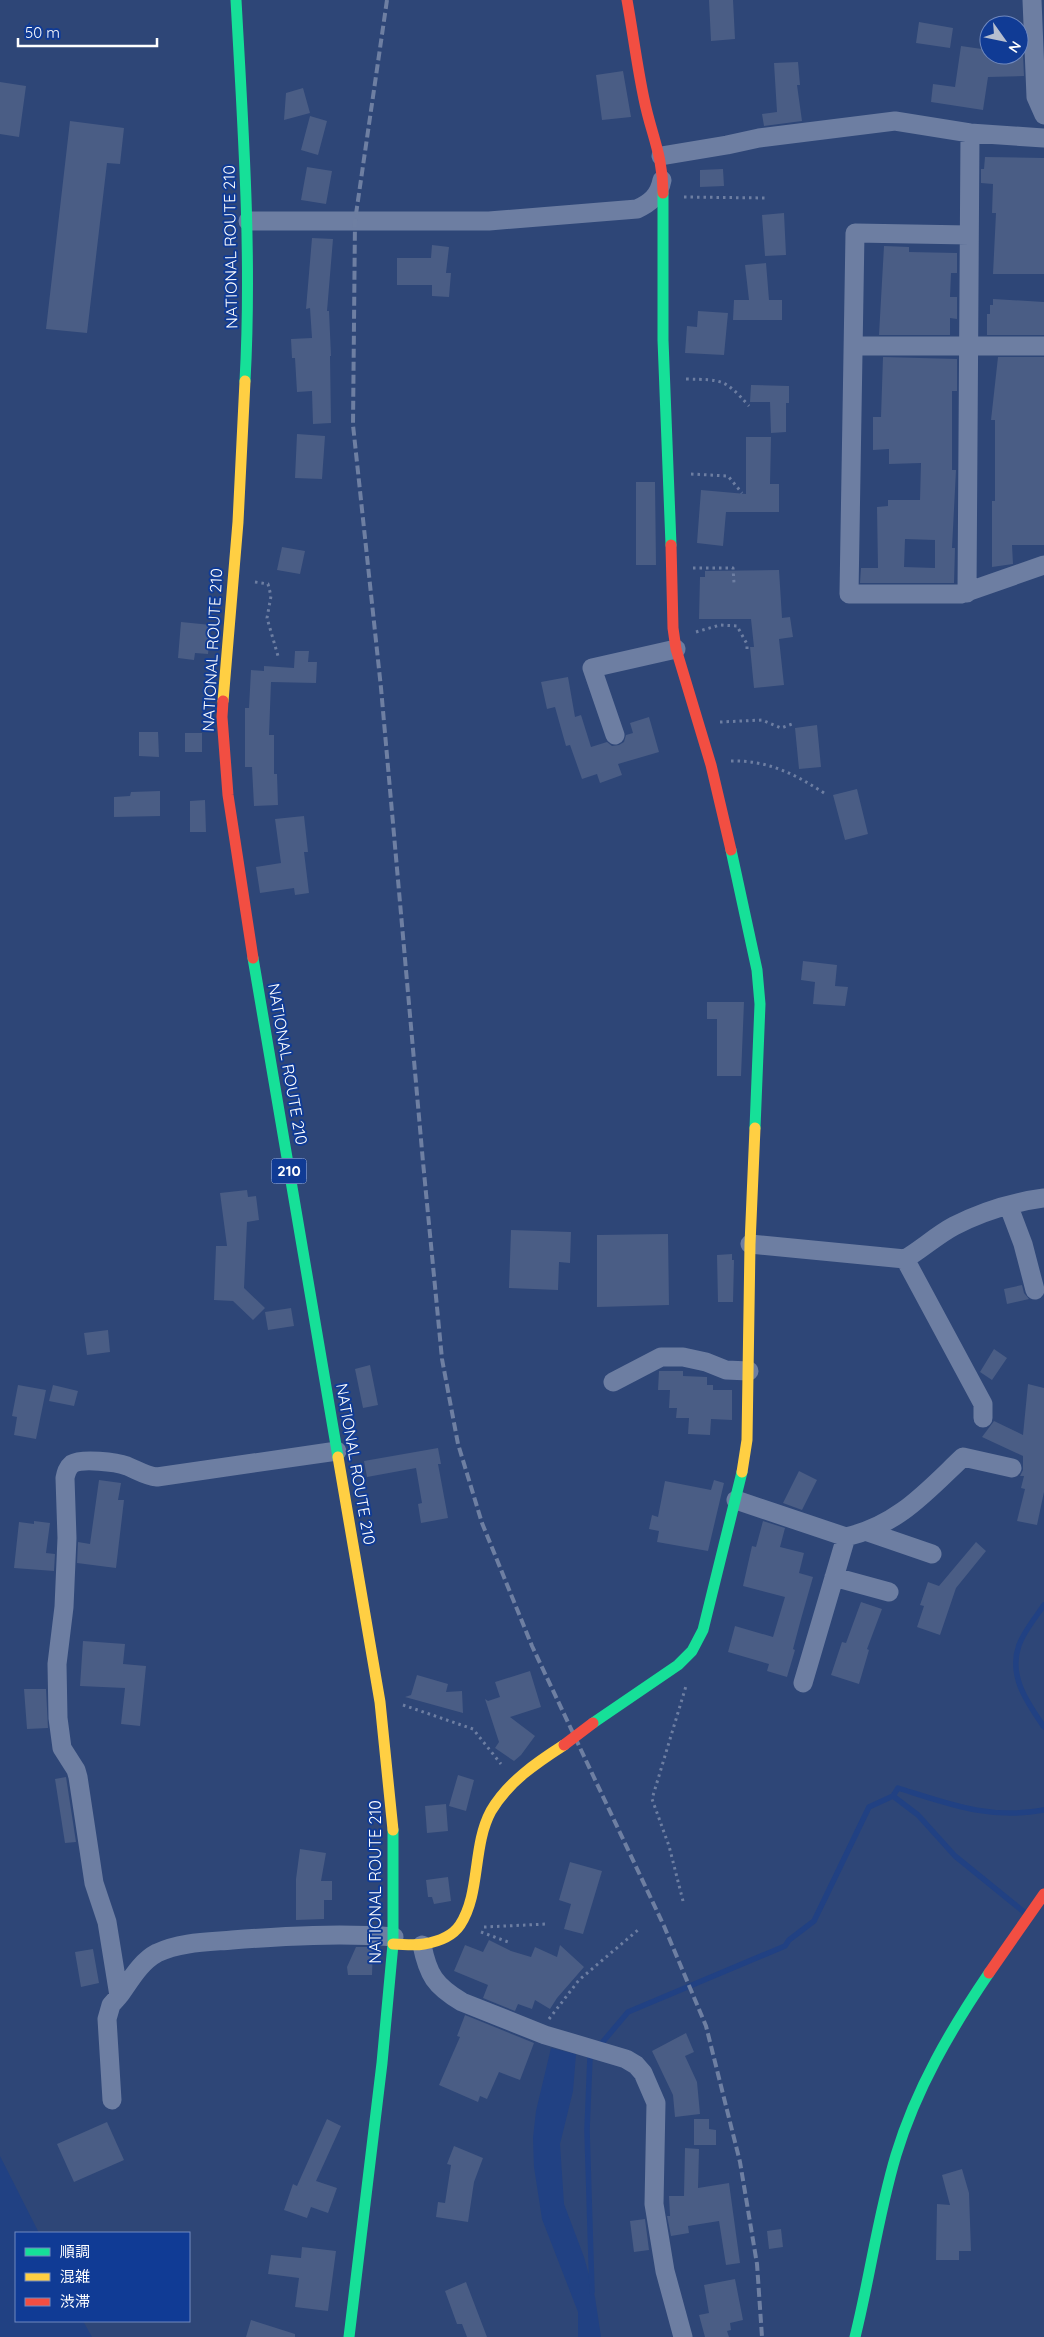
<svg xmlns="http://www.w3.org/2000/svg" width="1044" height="2337" viewBox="0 0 1044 2337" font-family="Quicksand,'Noto Sans JP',sans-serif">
	<rect width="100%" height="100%" fill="#2e4677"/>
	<path fill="#214183" d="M551 2048 576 2054 573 2091 560 2144 564 2204 584 2257 595 2297 601 2337H578V2312L542 2219 534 2167 533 2138 536 2111Z
		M0 2156 39 2233H16V2321H83L92 2337H0Z"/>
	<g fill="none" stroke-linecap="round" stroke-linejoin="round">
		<path stroke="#214183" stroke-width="5.5" d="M1044 1605C1036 1617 1024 1631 1019 1645 1008 1676 1027 1702 1044 1727
			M893 1796 918 1815 955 1856 1024 1912
			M592 2292 587 2130 590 2057 628 2012 785 1946 789 1940 814 1921 869 1807 893 1796 898 1788C949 1804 989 1820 1044 1810"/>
	</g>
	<path fill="#4a5d85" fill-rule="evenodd" d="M709 0H733L735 39 711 41Z
		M919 22 953 28 950 48 916 43Z
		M961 46 989 50V55H1023L1024 76 988 77 983 110 931 102 933 84 955 87Z
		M798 62 800 85H797L802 121 764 126 762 114 777 112 774 63Z
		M623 71 631 117 602 120 596 75Z
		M0 82 26 86 19 137 0 134Z
		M303 88 310 113 284 120 286 93Z
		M310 116 327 121 318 155 301 150Z
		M70 121 124 128 120 164 107 163 87 333 46 329Z
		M985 157 1044 158V274H993L996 213H992L993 184 981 183V169H984Z
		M307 167 332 171 326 204 301 200Z
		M723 169 724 186 700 187V170Z
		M784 213 786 255 765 256 762 215Z
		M312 238 333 239 327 311H329L331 356H330L331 423 313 424 312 391 297 392 295 358H292L291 339 312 338 310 308 306 309Z
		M432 245 449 247 446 273H451L449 297 432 296V285H397V258H431Z
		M884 246 909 247V252L957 253V273H951L950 297H957V319L950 318V335H879Z
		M766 263 769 300H782V320H733L734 300H749L745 265Z
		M993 299 1044 302V335H987V314H990V305H993Z
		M698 311 728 313 724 355 685 353 687 326 697 327Z
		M883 357 957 359V391H952V470H956L952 548H955L954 583H860L861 568H878L877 507 888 506V500H920L921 463 889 464V449L873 450V417H881ZM905 539 935 540V568L904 567Z
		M998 357H1044V545H1012L1013 564 992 567V501H995V420H991Z
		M751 385 789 386V403H786V432L771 433 770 402H750Z
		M297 434 325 436 322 479 295 478Z
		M746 437H771L770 484H779V512H726L723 546 697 543 701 490 746 494Z
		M636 482H655L656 565H636Z
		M282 547 305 551 300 574 277 570Z
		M779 570 782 618 790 617 793 637 779 639 784 685 754 688 750 647H754L751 619H699L700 577H705V571Z
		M181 622 211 625 208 654 195 653 194 660 178 658Z
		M295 651H309L308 662H317L316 683 271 682 269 735H274V774H277L278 805 254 806 252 767H245V708H249L251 670 264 671V666L294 668Z
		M568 677 575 717 581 715 591 747 607 742 612 746 619 745 624 742 626 735 633 733 630 723 649 717 659 752 618 764 622 775 600 783 597 774 582 779 570 745 566 746 555 707 547 709 541 682Z
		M817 725 821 767 799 769 795 728Z
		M139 732H158L159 757 139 756Z
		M185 733H202V752H185Z
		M857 789 868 834 845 840 833 795Z
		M160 791V816L114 817V797L130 796 131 792Z
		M205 800 206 832H190V801Z
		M304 816 308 852H304L309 893 295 895 294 888 260 893 256 867 281 863 275 819Z
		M803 961 837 965 835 986 848 987 845 1006 813 1004 815 982 801 980Z
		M707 1002H744L741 1076H717V1019H707Z
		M247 1190 248 1197 256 1196 259 1220 247 1222 244 1288 265 1308 253 1320 233 1301 214 1300 216 1246H227L220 1193Z
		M511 1230 571 1232 570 1263 559 1262 558 1290 509 1288Z
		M668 1234 669 1305 597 1307V1235Z
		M732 1254V1260H734L733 1302H718L717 1255Z
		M1022 1285 1024 1293 1029 1299 1007 1304 1004 1289Z
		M291 1308 294 1326 268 1330 265 1312Z
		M108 1330 110 1352 87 1355 84 1333Z
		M994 1349 1007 1358 992 1380 980 1372Z
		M370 1365 378 1405 363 1408 355 1369Z
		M659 1371H683V1376L707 1377V1385H713V1390H732V1420L711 1419 710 1435 688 1434 689 1418H676L677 1408H669L670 1390H658Z
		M1028 1384 1044 1388V1492L1037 1525 1017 1521 1025 1489 1021 1488 1024 1476H1020L1023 1470V1456L982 1437 994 1421 1023 1435Z
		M18 1385 46 1390 36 1439 14 1435 17 1417 12 1416Z
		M53 1385 78 1391 74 1406 49 1401Z
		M438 1448 441 1464H438L448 1518 421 1523 418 1504 422 1503 416 1468 367 1477 364 1461Z
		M799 1471 817 1480 802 1510 783 1503Z
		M99 1480 121 1483 118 1500H124L116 1568 77 1563 78 1542 90 1544Z
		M714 1480 724 1483 708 1551 657 1542 659 1531 649 1529 652 1515 658 1517 665 1481 711 1490Z
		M34 1521 50 1523 46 1553 55 1554 54 1571 14 1568 19 1522 34 1524Z
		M763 1521 785 1528 780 1547 804 1553 799 1573 813 1577 801 1619 793 1649 795 1650 787 1677 767 1671 769 1664 728 1652 735 1626 773 1637 785 1597 743 1586 752 1546 756 1547Z
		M976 1542 986 1551 956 1588 940 1635 917 1627 924 1606 920 1605 928 1582 939 1586Z
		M861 1602 882 1609 867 1649 869 1650 859 1684 831 1675 842 1642 846 1643Z
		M83 1641 125 1644 123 1664 146 1666 140 1726 121 1724 125 1688 80 1686Z
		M530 1671 541 1707 510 1717 535 1736 521 1755 514 1761 495 1748 499 1742 485 1699 488 1701 500 1697 495 1682Z
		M417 1675 448 1684 446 1692 462 1691 463 1713 405 1697 411 1695Z
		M24 1689H46L48 1728 27 1729Z
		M458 1775 474 1780 466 1811 449 1806Z
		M66 1777 76 1842 65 1843 55 1779Z
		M446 1804 448 1831 427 1833 425 1806Z
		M300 1849 326 1853 321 1881H332V1900H324V1919L296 1920V1879Z
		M570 1862 602 1871 583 1934 564 1929 571 1904 559 1900Z
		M448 1877 451 1901 434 1904 432 1897H428L426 1880Z
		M489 1940 511 1951 531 1957 535 1947 557 1957 560 1945 584 1967 557 1998 550 2009 535 2000 532 2009 518 2004 515 2011 483 1998 488 1985 454 1971 465 1945 483 1952Z
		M356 1947H373L372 1975H348L347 1967Z
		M93 1949 99 1983 81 1987 75 1952Z
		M465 2015 534 2043 520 2080 499 2072 487 2099 480 2096 478 2102 439 2085 460 2037 457 2036Z
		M686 2033 694 2052 685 2056 697 2082 700 2114 675 2117 673 2095 652 2051Z
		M327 2119 341 2126 316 2181 337 2188 328 2213 311 2207 307 2218 284 2210 293 2184 297 2186Z
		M694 2119H709V2129L716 2130V2145H694Z
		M107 2122 124 2160 74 2182 57 2144Z
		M454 2146 483 2158 474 2182 468 2222 436 2217 438 2202 445 2203 451 2165 447 2164Z
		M685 2148 699 2149 698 2188 729 2183 740 2263 726 2265 719 2221 688 2226 689 2233 671 2236 667 2216H670L669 2196H684Z
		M962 2169 969 2193 971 2251H959V2260H936L937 2204 950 2205 942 2175Z
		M645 2219 649 2250 634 2252 630 2221Z
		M781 2229 783 2247 769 2249 767 2231Z
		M302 2247 336 2251 328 2311 295 2307 299 2278 268 2274 271 2255 301 2258Z
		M735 2279 743 2320 730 2323 731 2330 727 2331 729 2337H705L699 2315 709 2313 704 2285Z
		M466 2282 487 2337H467L462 2324H457L445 2291Z
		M251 2320 295 2334V2337H246Z"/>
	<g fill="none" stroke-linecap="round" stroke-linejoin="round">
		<path stroke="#6d7ea2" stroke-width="3" stroke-dasharray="2.5 4" stroke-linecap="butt" d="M684 197 766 198
			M686 379C722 380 724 378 749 406
			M691 474 728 476 742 493
			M693 568H733L734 583
			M255 582 268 584 271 596 267 618 278 656
			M696 632 720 625 737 626 747 644V650
			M720 722 762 720 781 728 795 723
			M731 761C767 760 795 774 824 793
			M403 1705 473 1729 501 1764
			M683 1901 669 1846 652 1799 686 1686
			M484 1927 547 1924
			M481 1932 508 1942
			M549 2019 579 1980 638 1930"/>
		<path stroke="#6d7ea2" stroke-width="19" d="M1032 0 1036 97 1044 115
			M661 156 727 145 759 138 895 121 970 133 1044 138
			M248 221H489L637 209C650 203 659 196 662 180
			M969 235 855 233 849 594H961L1044 565
			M853 346H1044
			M967 593 970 133
			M615 735 592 668 676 649
			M1009 1207 1023 1244 1035 1290
			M750 1244 905 1259C922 1249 937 1235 954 1226 981 1212 1014 1202 1044 1198
			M905 1259 983 1404V1418
			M613 1382 661 1357H683L706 1362 726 1370 749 1371
			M337 1451 157 1477C146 1476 137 1470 127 1466 116 1462 82 1458 72 1464 67 1468 66 1473 65 1478L67 1538 64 1607 57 1664 58 1718 62 1748 76 1770 78 1777 94 1883 107 1922 119 1996C130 1981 140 1962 157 1953 180 1942 208 1942 232 1940 286 1936 340 1933 394 1937
			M736 1500 846 1537 803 1683
			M868 1532 932 1554
			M846 1537C898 1525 926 1492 963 1457L1012 1468
			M834 1577 889 1592
			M422 1945C428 1975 435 1986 462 2002L545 2035 626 2059 636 2065 643 2073 656 2103 654 2204 665 2271 683 2337
			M112 2100 107 2019 111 2005 119 1996"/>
		<path stroke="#16e098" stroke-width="11" d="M236 0C243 127 252 254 245 381
			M663 193V340L671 545
			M731 850 757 970 760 1004 755 1128
			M253 958 338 1457
			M593 1723 678 1665 692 1651 703 1630 742 1472
			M349 2337 382 2063 393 1944V1830
			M855 2337C870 2277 878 2215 896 2155 916 2089 951 2029 989 1973"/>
		<path stroke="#ffcf43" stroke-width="11" d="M223 701 238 522 245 381
			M338 1457 380 1702 393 1830
			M742 1472 747 1440 750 1244 755 1128
			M393 1944C403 1944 413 1946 424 1944 436 1942 452 1937 460 1925 481 1893 472 1846 491 1811 508 1782 536 1763 564 1745"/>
		<path stroke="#f24e42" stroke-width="11" d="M627 0C633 33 637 66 644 99 651 134 663 155 663 193
			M671 545 673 628 676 649 711 765 731 850
			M223 701 222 717 228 795 253 958
			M989 1973 1044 1894"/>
		<path stroke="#6e7fa2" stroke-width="4" stroke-dasharray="9 4" stroke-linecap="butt" d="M387 0 355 221 353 425 381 688 423 1162 442 1359 458 1444 482 1523 532 1646 664 1926 706 2026 740 2162 757 2264 762 2337"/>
		<path stroke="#f24e42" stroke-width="11" d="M564 1745 593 1723"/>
	</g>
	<g text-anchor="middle" stroke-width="4" stroke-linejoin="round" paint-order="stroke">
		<rect fill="#103b95" stroke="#b7c4df" stroke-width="1" x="271.5" y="1158.5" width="35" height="25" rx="4"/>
		<g font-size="15" font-weight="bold" fill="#fff">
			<text x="289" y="1176">210</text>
		</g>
		<g font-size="16" fill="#fff" stroke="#103b95">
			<text transform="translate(230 247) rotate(-91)" y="6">NATIONAL ROUTE 210</text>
			<text transform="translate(212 650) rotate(-87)" y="6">NATIONAL ROUTE 210</text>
			<text transform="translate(288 1064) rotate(80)" y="6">NATIONAL ROUTE 210</text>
			<text transform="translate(356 1464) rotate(80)" y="6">NATIONAL ROUTE 210</text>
			<text transform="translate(375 1882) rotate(-90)" y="6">NATIONAL ROUTE 210</text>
		</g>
	</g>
	<rect x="15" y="2232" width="175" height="90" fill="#103b95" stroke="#7089bf"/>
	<rect x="25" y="2248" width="25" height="8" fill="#16e098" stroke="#7089bf"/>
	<text x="60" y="2257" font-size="15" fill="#ffffff">順調</text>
	<rect x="25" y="2273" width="25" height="8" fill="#ffcf43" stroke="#7089bf"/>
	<text x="60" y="2282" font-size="15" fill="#ffffff">混雑</text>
	<rect x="25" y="2298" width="25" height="8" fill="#f24e42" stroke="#7089bf"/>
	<text x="60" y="2307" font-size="15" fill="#ffffff">渋滞</text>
	<g transform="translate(1004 40) rotate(123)"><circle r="24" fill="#103b95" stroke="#7089bf"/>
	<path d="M0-4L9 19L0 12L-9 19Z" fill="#b6becf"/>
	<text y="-8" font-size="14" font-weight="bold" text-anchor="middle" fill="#ffffff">N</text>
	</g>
	<path d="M18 38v8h139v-8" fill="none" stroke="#ffffff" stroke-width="2.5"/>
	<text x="25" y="38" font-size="15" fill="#ffffff" stroke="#103b95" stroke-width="4" paint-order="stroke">50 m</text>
</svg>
